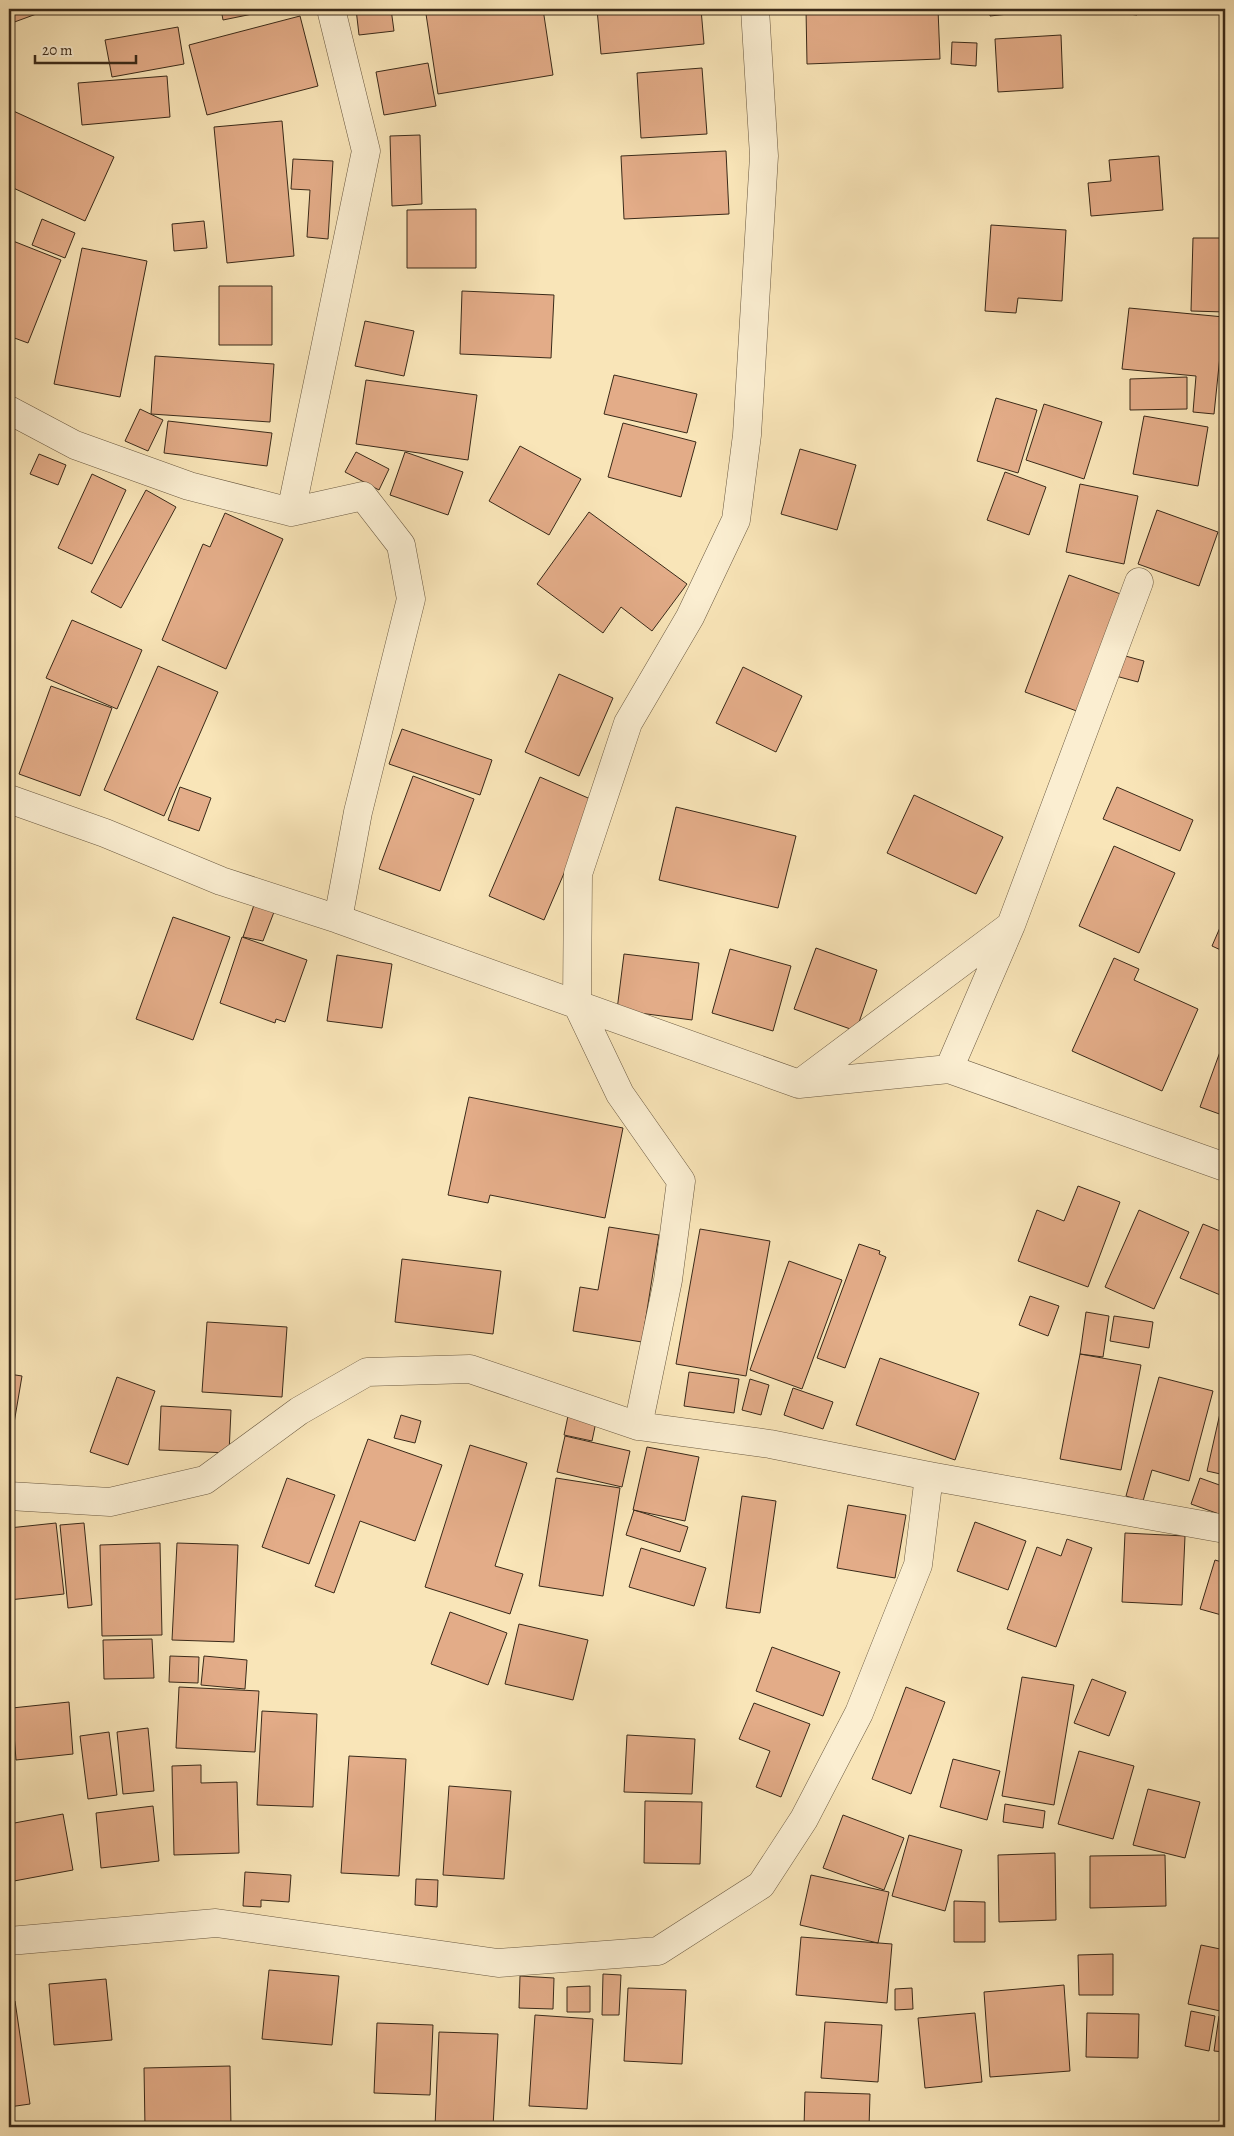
<svg xmlns="http://www.w3.org/2000/svg" width="1234" height="2136" viewBox="0 0 1234 2136" font-family="Alegreya,serif">
	<rect width="100%" height="100%" fill="#f9e5b8"/>
	<filter id="stains"><feTurbulence type="fractalNoise" baseFrequency=".004" numOctaves="4"/><feColorMatrix values="0 0 0 0 .2 0 0 0 0 .09 0 0 0 0 .02 0 0 0 .5 -.17"/></filter>
	<radialGradient id="worn" r=".72"><stop offset=".6" stop-color="#630" stop-opacity="0"/><stop offset="1" stop-color="#630" stop-opacity=".3"/></radialGradient>
	<path fill="#e3ac88" stroke="#3a2a19" d="M9 9H50L9 24Z
		M221 9H277L223 20Z
		M356 9H391L394 31 359 35Z
		M459 9H543L553 75 438 94 426 14Z
		M597 9H701L704 44 601 54Z
		M806 9H938L940 59 807 64Z
		M990 9H1045V10L990 16Z
		M1085 9H1138L1137 15Z
		M300 16 318 86 207 115 189 45Z
		M178 27 184 64 112 77 105 40Z
		M1061 35 1063 88 998 92 995 39Z
		M952 42 977 43 976 66 951 64Z
		M428 63 436 106 384 115 376 72Z
		M702 68 707 134 641 138 637 73Z
		M167 76 170 117 82 125 78 83Z
		M9 109 114 157 85 221 9 186Z
		M282 121 294 256 227 263 214 127Z
		M420 135 422 204 392 206 390 136Z
		M726 151 729 214 624 219 621 156Z
		M1159 156 1163 210 1091 216 1088 183 1111 181 1109 160Z
		M293 159 333 161 328 239 307 237 310 190 291 189Z
		M476 209V268H407V210Z
		M42 219 75 233 65 258 32 245Z
		M204 221 207 248 174 251 172 224Z
		M991 225 1066 230 1062 301 1018 298 1016 313 985 311Z
		M1193 238H1225V312L1191 311Z
		M13 241 61 260 28 343 9 336V253Z
		M82 248 147 261 120 397 54 384Z
		M219 286H272V345H219Z
		M462 291 554 295 551 358 460 354Z
		M1129 308 1224 317 1214 414 1193 412 1196 376 1122 369Z
		M365 321 414 331 404 376 355 366Z
		M155 356 274 364 270 422 151 414Z
		M614 375 697 394 687 433 604 414Z
		M1187 377V409L1130 410V379Z
		M366 380 477 395 468 460 356 444Z
		M996 398 1037 410 1018 473 977 461Z
		M1044 404 1102 422 1084 479 1026 460Z
		M140 409 163 420 148 451 125 441Z
		M1144 416 1208 427 1198 486 1133 474Z
		M168 421 272 433 267 466 164 453Z
		M623 423 696 442 681 497 608 477Z
		M520 446 581 479 549 535 489 501Z
		M800 449 856 465 837 530 781 514Z
		M356 452 389 469 379 490 345 472Z
		M405 452 463 472 448 515 390 495Z
		M39 454 66 465 58 485 30 474Z
		M1005 472 1046 487 1029 535 987 520Z
		M92 474 126 490 92 564 58 548Z
		M1080 484 1138 496 1124 564 1066 552Z
		M146 490 176 507 121 608 91 592Z
		M1157 510 1218 532 1199 586 1138 564Z
		M589 512 687 584 652 631 621 607 603 633 537 584Z
		M225 513 283 539 226 669 162 640 203 544 210 547Z
		M1069 575 1126 596 1082 713 1025 692Z
		M72 620 142 650 117 709 46 678Z
		M1118 654 1144 661 1138 682 1112 675Z
		M158 666 218 692 164 816 104 790Z
		M743 667 802 696 776 752 716 723Z
		M559 674 613 698 579 776 525 752Z
		M51 686 112 708 80 796 19 774Z
		M402 729 492 760 480 795 389 764Z
		M413 776 474 799 440 891 379 869Z
		M540 777 595 801 544 920 489 896Z
		M180 787 211 798 199 831 168 820Z
		M1117 787 1193 820 1180 851 1103 819Z
		M914 795 1003 837 976 894 887 853Z
		M676 807 796 836 778 908 659 880Z
		M1114 846 1175 873 1139 953 1079 926Z
		M254 905 274 912 263 941 243 937Z
		M1225 916V952L1212 946Z
		M173 917 230 937 193 1040 136 1019Z
		M242 937 307 960 285 1022 276 1019 275 1023 220 1003Z
		M816 948 877 970 856 1031 794 1009Z
		M730 949 791 966 773 1031 712 1013Z
		M624 954 699 963 692 1020 617 1010Z
		M337 955 392 964 382 1028 327 1021Z
		M1114 958 1139 969 1134 980 1198 1009 1162 1091 1072 1051Z
		M1225 1038V1116L1200 1107Z
		M469 1097 623 1128 605 1218 490 1195 488 1203 448 1195Z
		M1078 1186 1120 1202 1088 1287 1018 1261 1037 1210 1064 1221Z
		M1139 1210 1189 1232 1154 1309 1105 1287Z
		M1203 1224 1225 1233V1297L1180 1278Z
		M609 1227 659 1235 642 1342 573 1331 580 1287 598 1290Z
		M700 1229 770 1241 746 1376 676 1364Z
		M859 1244 880 1251 879 1254 886 1257 845 1368 817 1358Z
		M402 1259 501 1271 493 1334 395 1322Z
		M789 1261 842 1280 802 1389 750 1370Z
		M1030 1296 1059 1306 1048 1336 1019 1325Z
		M1086 1312 1109 1316 1103 1357 1080 1354Z
		M1114 1316 1153 1322 1149 1348 1110 1341Z
		M207 1322 287 1327 282 1397 202 1392Z
		M1080 1354 1141 1365 1121 1470 1060 1459Z
		M880 1358 979 1393 955 1460 856 1425Z
		M689 1372 739 1379 734 1413 684 1406Z
		M9 1374 22 1376 11 1441H9Z
		M117 1377 155 1391 128 1465 90 1452Z
		M1159 1377 1213 1391 1189 1481 1152 1470 1143 1501 1126 1496Z
		M750 1379 769 1385 761 1415 742 1410Z
		M793 1388 833 1402 823 1429 784 1415Z
		M1225 1391V1475L1207 1471Z
		M161 1406 231 1410 229 1453 159 1450Z
		M569 1411 597 1417 592 1441 564 1435Z
		M401 1415 421 1421 415 1443 394 1438Z
		M565 1436 630 1451 622 1487 557 1472Z
		M368 1439 442 1465 415 1541 360 1521 334 1593 315 1586Z
		M470 1445 527 1463 495 1566 523 1574 510 1614 425 1587Z
		M647 1447 699 1457 685 1521 633 1510Z
		M287 1478 335 1495 309 1564 262 1547Z
		M556 1478 620 1488 603 1596 539 1586Z
		M1200 1478 1225 1487V1496L1219 1514 1191 1504Z
		M742 1496 776 1501 760 1613 726 1608Z
		M848 1505 906 1515 895 1578 837 1568Z
		M634 1510 688 1527 680 1552 626 1535Z
		M975 1522 1026 1541 1008 1590 957 1571Z
		M56 1523 64 1594 9 1600V1528Z
		M84 1523 92 1605 68 1608 60 1525Z
		M1125 1533 1185 1536 1182 1605 1122 1602Z
		M1067 1539 1092 1548 1056 1647 1007 1629 1037 1547 1061 1556Z
		M160 1543 162 1635 102 1636 100 1545Z
		M177 1543 238 1545 234 1642 172 1640Z
		M641 1548 706 1568 694 1606 629 1587Z
		M1215 1560 1225 1563V1616L1200 1609Z
		M450 1612 507 1633 488 1685 431 1664Z
		M519 1624 588 1640 573 1700 505 1684Z
		M152 1639 154 1678 104 1679 103 1640Z
		M772 1647 840 1672 823 1716 756 1691Z
		M170 1656 199 1657 198 1683 169 1682Z
		M204 1656 247 1660 245 1689 201 1685Z
		M1022 1677 1074 1685 1054 1805 1002 1796Z
		M1092 1679 1126 1692 1109 1736 1074 1723Z
		M179 1687 259 1691 255 1752 176 1748Z
		M906 1687 945 1702 911 1794 872 1779Z
		M69 1702 73 1754 16 1760 12 1708Z
		M754 1703 810 1724 781 1797 756 1787 770 1751 739 1739Z
		M262 1711 317 1714 313 1807 257 1805Z
		M148 1728 154 1791 123 1794 117 1732Z
		M109 1732 117 1795 88 1799 80 1736Z
		M627 1735 695 1739 692 1794 624 1792Z
		M1079 1751 1134 1766 1113 1839 1058 1824Z
		M349 1756 406 1759 399 1876 341 1873Z
		M953 1759 1000 1771 987 1820 940 1807Z
		M201 1765V1783L237 1782 239 1853 174 1855 172 1766Z
		M449 1786 511 1791 504 1879 443 1875Z
		M1148 1789 1200 1802 1185 1858 1133 1845Z
		M645 1801 702 1802 700 1864 644 1863Z
		M1005 1804 1045 1811 1043 1828 1003 1822Z
		M153 1806 159 1861 101 1868 96 1813Z
		M63 1814 73 1870 14 1881 9 1852V1824Z
		M843 1815 904 1838 884 1890 823 1868Z
		M909 1835 962 1850 945 1911 892 1896Z
		M1055 1853 1056 1920 999 1922 998 1855Z
		M1165 1855 1166 1906 1090 1908V1856Z
		M245 1872 291 1875 289 1902 261 1900V1907L243 1906Z
		M811 1875 889 1892 878 1943 800 1925Z
		M416 1879 438 1880 437 1907 415 1905Z
		M954 1901 985 1902V1942H954Z
		M801 1937 892 1944 887 2003 796 1995Z
		M1201 1945 1225 1950V2012L1188 2004Z
		M1113 1954V1995H1079L1078 1955Z
		M269 1970 339 1976 332 2045 262 2039Z
		M603 1974 621 1975 619 2015H602Z
		M520 1976 554 1978 553 2009 519 2008Z
		M106 1979 112 2040 54 2045 49 1984Z
		M1064 1985 1070 2071 990 2077 984 1992Z
		M590 1986V2012H567V1987Z
		M628 1988 686 1990 682 2064 624 2061Z
		M912 1988 913 2009 895 2010V1989Z
		M15 2001 30 2104 9 2107V2002Z
		M1191 2011 1215 2016 1209 2051 1185 2046Z
		M975 2013 982 2082 925 2088 918 2018Z
		M1087 2013 1139 2014 1138 2058 1086 2057Z
		M535 2015 593 2019 587 2109 529 2106Z
		M1219 2016 1225 2017V2052L1214 2051Z
		M825 2022 882 2025 878 2082 821 2078Z
		M377 2023 433 2025 430 2095 374 2093Z
		M439 2032 498 2034 493 2127H435Z
		M230 2066 231 2127H145L144 2068Z
		M805 2092 870 2094 869 2127H804Z"/>
	<g fill="none" stroke-linecap="round" stroke-linejoin="round">
		<g stroke="#6a5941" stroke-width="29">
			<path id="street" d="M9 410 75 445 189 486 291 512 363 496 401 545 411 599 358 812 338 919
				M291 512 366 151 331 9
				M9 799 105 833 221 881 338 919 799 1084 949 1069 1225 1167
				M949 1069 1011 925 1139 582
				M799 1084 1010 926
				M638 1426 668 1280 681 1181 620 1094 577 1004 578 874 628 723 690 617 736 520 747 435 764 156 755 9
				M9 1496 110 1502 205 1480 299 1411 367 1372 470 1369 638 1426 770 1444 929 1476 1225 1529
				M9 1941 216 1923 498 1963 658 1951 761 1885 804 1819 859 1713 918 1565 929 1476"/>
		</g>
		<use href="#street" stroke="#fbeed1" stroke-width="28"/>
	</g>
	<rect width="1234" height="2136" fill="none" stroke="#f9e5b8" stroke-width="30"/>
	<rect x="10" y="10" width="1214" height="2116" fill="none" stroke="#3a2a19" stroke-width="2.5"/>
	<rect x="15" y="15" width="1204" height="2106" fill="none" stroke="#3a2a19"/>
	<path d="M35 55v8h101v-8" fill="none" stroke="#3a2a19" stroke-width="2.5"/>
	<text x="42" y="55" font-size="15" fill="#3a2a19" stroke="#fbeed1" stroke-width="4" paint-order="stroke">20 m</text>
	<rect width="100%" height="100%" filter="url(#stains)"/>
	<rect width="100%" height="100%" fill="url(#worn)"/>
</svg>
